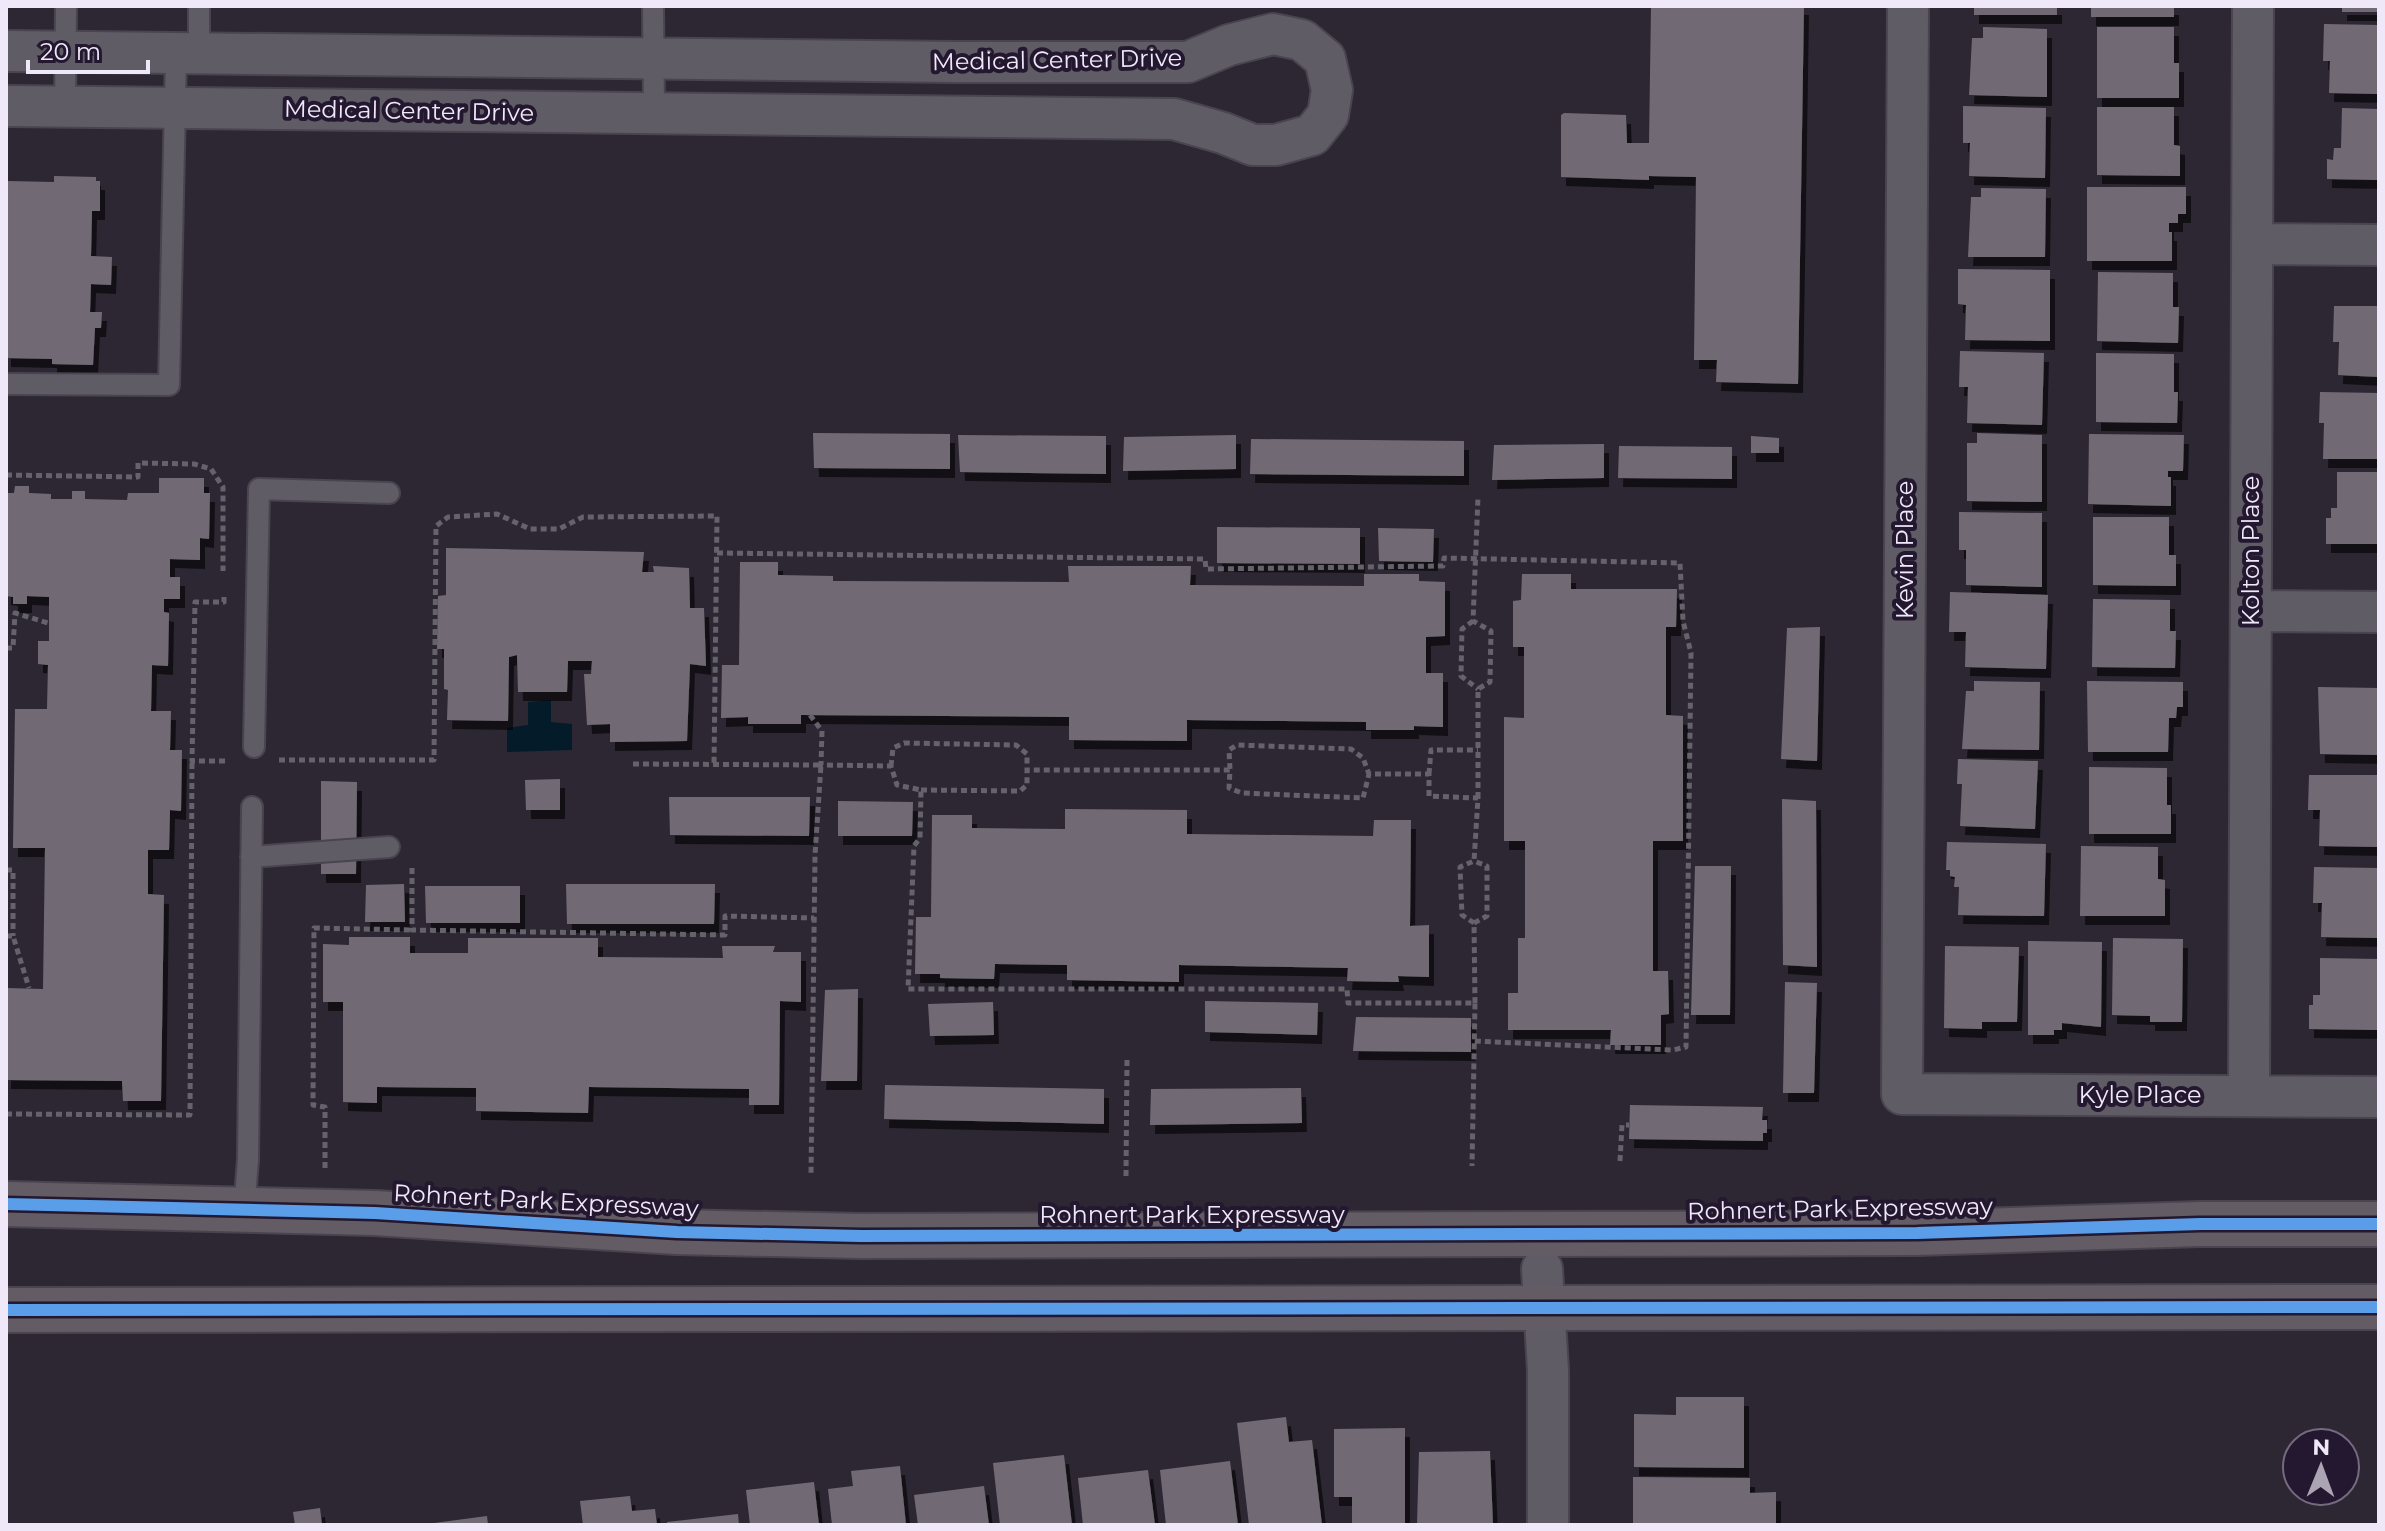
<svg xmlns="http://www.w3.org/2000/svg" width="2385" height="1531" viewBox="0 0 2385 1531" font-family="Montserrat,sans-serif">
	<defs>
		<filter id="shadow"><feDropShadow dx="5" dy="9" stdDeviation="0" flood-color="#0009"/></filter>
	</defs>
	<rect width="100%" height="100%" fill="#2d2734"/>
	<path fill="#041c2a" d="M551 700V722L572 724V750L507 752V728L528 725V702Z"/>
	<path fill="#716b75" filter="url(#shadow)" d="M1651 6H1804L1798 384 1716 382 1717 360H1694L1696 177 1649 176V180L1561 177V115L1564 113 1626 115 1627 143H1649Z
		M1974 6H2057V15H1974Z
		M2091 6H2174V17H2091Z
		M2342 6H2379V12H2342Z
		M2324 24 2379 25V94L2329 93 2330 61H2323Z
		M1983 27 2047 29V97L1969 95 1972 38H1983Z
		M2097 27H2174V63H2179V98H2097Z
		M1963 106 2046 108 2045 178 1969 176 1970 143H1963Z
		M2097 107H2174V145L2180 146V176L2097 175Z
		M2342 108 2379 109V180L2327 179V159L2333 160 2334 148H2341Z
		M54 176 96 177V181H100V211H92L91 256 112 257 111 285 91 284 90 312H102L101 328H95L93 365 52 364V359L6 358V181L54 182Z
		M2087 187H2186V214H2178V223H2169V232H2172V261H2087Z
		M1981 188 2046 189 2045 257H1968L1971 197H1981Z
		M1958 269 2050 270V341L1965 340 1966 305 1958 304Z
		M2098 272 2173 273V307H2179L2178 343 2097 341Z
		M2334 306H2379V377L2338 375 2339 342H2333Z
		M1960 351 2044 353 2042 425 1967 423 1968 387H1959Z
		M2096 353 2174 354V392H2178L2177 423 2096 422Z
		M2320 392 2379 393V459H2323L2324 423H2319Z
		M813 433 950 434V469L814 468Z
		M1977 433 2042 435V502L1967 501V443H1977Z
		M2089 434 2184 435 2183 471H2168V477H2171V506L2088 504Z
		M958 435 1106 436V474L960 472Z
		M1236 435V469L1123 471 1124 437Z
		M1751 436 1779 438V453H1751Z
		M1251 439 1464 441V476L1250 474Z
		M1604 444V478L1492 480 1494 445Z
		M1619 446 1732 447V479L1618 478Z
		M2337 472H2379V544H2326V518H2331V508H2337Z
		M159 478H204V493H210L209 539 200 538V560L170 559V577H180V599H164V612L169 613 168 666 152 665 151 711H171L170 750H182L181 811 170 810 169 850H148V894L164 895 161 1101H123L122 1081 6 1080V988L43 989 45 848H13L15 709H47L48 665 38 664V641H49V597L27 596V604H13V597L6 596V493H14L15 486H29V493L51 494V499H72V491H85V499L127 500 128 493H159Z
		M1959 512 2042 513V587L1966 585V550H1959Z
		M2093 517H2169V555H2176V586L2093 585Z
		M1217 527 1360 528V564L1217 563Z
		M1378 528 1434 529 1433 562 1379 561Z
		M446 548 644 552 642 572H654L653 566 689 568 690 608H704L706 666 690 664 687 741 610 742V724L587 725 584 674H591L592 661H568L567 692H518L517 655 509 657 508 721 447 720 448 690 444 689V649H437L438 596 446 595Z
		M740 562H778V575L833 576V581L1069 582 1068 566H1191L1190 585 1364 586V574H1419V581L1445 582V636L1426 637V673H1443V727L1414 726V730H1366V722L1187 720V741L1069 740V717L801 715V724H748V717L721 718 722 665H739Z
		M1522 574H1571V589H1677L1676 627H1666V715L1683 716V841H1653V971H1668L1669 1014 1661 1015V1045H1610L1611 1030H1508V993H1518V938H1525V841H1504V717L1524 718V647H1513V601L1521 600Z
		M1950 592 2048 595 2046 669 1965 667 1966 632H1949Z
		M2093 599 2170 600V631H2176L2175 668 2092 667Z
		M1820 627 1817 761 1781 759 1787 628Z
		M1974 681 2040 682 2039 750 1962 749 1966 691H1974Z
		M2087 681 2183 682V707H2177L2176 718H2169L2168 752H2088Z
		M2318 687 2379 688V755L2320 754Z
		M1958 759 2038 761 2035 829 1960 826 1962 784H1957Z
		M2089 767 2167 768V805H2171V834H2089Z
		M2309 775H2379V847L2319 846 2320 810H2308Z
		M560 779V810H526L525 780Z
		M321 781 357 782 356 874H321Z
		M669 797H810L809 836 670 835Z
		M1782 799 1816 801 1817 967 1783 965Z
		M838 801 913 802 912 836H838Z
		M1065 809 1187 810V834L1373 836 1374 820H1411L1410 926 1429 925V977L1398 976 1399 982 1347 981 1348 968 1179 965V982L1067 980V965L995 964 994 979 940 978V974H915L916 917H931L932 815H972V828L1065 829Z
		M1947 842 2046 844 2044 916 1958 915 1959 887H1954L1955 877 1950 876V870H1946Z
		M2081 846 2158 847V879L2165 880V916H2080Z
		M1695 866H1731L1730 1015H1691Z
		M2314 867 2379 868V938L2321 937 2322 903H2313Z
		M404 884 405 922H365L366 885Z
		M566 884H715L714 924H567Z
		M425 886H520V923H426Z
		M349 937H410V953H468V938H598V957L723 958 722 946H775L773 952H801V1002L780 1001 779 1105H749V1089L589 1087 588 1113 476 1111V1088L377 1087V1103L343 1102V1002H323V944L349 945Z
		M2113 938 2183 939 2182 1022H2150V1016L2112 1015Z
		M2028 941 2102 942 2101 1027 2062 1023V1030H2054V1035H2028Z
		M1945 946 2019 947 2017 1022H1982V1029L1944 1028Z
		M2320 958 2379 959V1030L2309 1029V1005H2313V995H2320Z
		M1785 982 1817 983 1814 1093H1783Z
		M858 989 857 1081H821L825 990Z
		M1205 1001 1318 1003 1317 1035 1205 1032Z
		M993 1002 994 1035 930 1036 928 1004Z
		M1356 1017 1471 1018V1052L1353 1051Z
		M885 1085 1104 1089V1124L884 1119Z
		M1301 1088 1302 1123 1150 1125 1151 1089Z
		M1630 1105 1763 1107 1762 1120H1767V1133H1763V1141L1629 1139Z
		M1676 1397H1744V1468L1634 1467V1414L1676 1415Z
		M1286 1417 1289 1442 1312 1440 1322 1525H1249L1237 1423Z
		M1405 1428V1525H1352V1497H1334V1429Z
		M1490 1451 1493 1525H1417L1419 1452Z
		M1064 1455 1072 1525H1000L993 1463Z
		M1230 1461 1238 1525H1166L1160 1470Z
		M900 1466 906 1525H832L828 1489 853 1486 851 1471Z
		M1148 1470 1155 1525H1083L1078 1478Z
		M1633 1477 1750 1478V1493L1776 1492V1525H1633Z
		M814 1482 819 1525H750L746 1490Z
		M984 1486 989 1525H918L914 1495Z
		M630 1496 632 1511 655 1509 657 1525H583L580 1501Z
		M320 1508 322 1525H295L293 1512Z
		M738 1514 739 1525H667V1522Z
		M487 1516 488 1525H434V1523Z"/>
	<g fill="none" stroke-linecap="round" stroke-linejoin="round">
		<g stroke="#49444f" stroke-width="24">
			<path id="lane" d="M653 6 654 112
				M199 54V6
				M65 107 66 6
				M6 384 169 385 176 54
				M254 747 259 489 389 493
				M251 857 389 847
				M244 1210 248 1160 252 807"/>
		</g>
		<g stroke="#49444f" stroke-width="44">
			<path id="street" d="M1908 6 1902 1094 2379 1097
				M6 51 955 62H1188L1229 45 1273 34 1302 40 1325 59 1332 90 1328 115 1312 135 1276 145H1253L1223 133 1174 119 6 106
				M2252 244 2379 245
				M2251 611 2379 612
				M2249 1096 2253 6
				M1542 1269 1548 1370V1525"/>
		</g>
		<g stroke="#49444f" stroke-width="48">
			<path id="secondary" d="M6 1204 375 1213 677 1232 861 1236 1917 1233 2200 1224H2379
				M6 1310 2379 1307"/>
		</g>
		<path stroke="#66626b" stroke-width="5" stroke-dasharray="6 4" stroke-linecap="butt" d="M6 475 138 477V463L194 464 211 469 223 487V571
			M717 553 1205 559 1206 569 1443 566 1444 558 1680 563 1683 621 1691 653 1686 1047 1673 1050 1474 1041
			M224 597V602H195L192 761H229
			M1473 621 1462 629 1461 676 1478 689
			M6 648H13L15 613 48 623
			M810 715 822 731 821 765 891 766 897 785 921 790 920 838 914 846 908 989H1347L1348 1003H1475L1472 1166
			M279 760H434L436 526 448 517 497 514 530 529H559L583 517 717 516 714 765
			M633 764 821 765 815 855 811 1175
			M891 766 893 748 904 743 1016 745 1027 754V770
			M1230 769 1229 750 1237 745 1351 749 1363 758 1369 774
			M1429 774 1431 750H1478
			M921 790 1020 791 1027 785V770H1230L1229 788 1242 793 1363 798 1369 774H1429V796L1478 798 1474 861 1460 867 1462 915 1474 923 1475 1003
			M1478 798V689L1490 682 1491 631 1473 621 1478 497
			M412 868V930L725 935V916L814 918
			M6 870H13V936
			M1474 923 1487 916V866L1474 861
			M6 936H13L29 988
			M6 1114 190 1115 192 761
			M1620 1161 1622 1125H1629
			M325 1168V1107L313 1105 314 928 412 930
			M1126 1176 1127 1059"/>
		<use href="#lane" stroke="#605c65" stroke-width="20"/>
		<use href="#street" stroke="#605c65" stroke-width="40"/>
		<use href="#secondary" stroke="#635c64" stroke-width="44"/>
		<g stroke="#23182f" stroke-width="17">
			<path id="cycleway" d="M6 1204 375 1213 677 1232 861 1236 1917 1233 2200 1224H2379
				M6 1310 2379 1307"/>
		</g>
		<use href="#cycleway" stroke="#5a9eea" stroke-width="12"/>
	</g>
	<g text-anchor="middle" stroke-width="8" stroke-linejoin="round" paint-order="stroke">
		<g font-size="24" fill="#efe8f8" stroke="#23182f">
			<text transform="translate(1057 60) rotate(-1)" y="8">Medical Center Drive</text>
			<text transform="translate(409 111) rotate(1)" y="8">Medical Center Drive</text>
			<text transform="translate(1905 550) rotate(-90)" y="8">Kevin Place</text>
			<text transform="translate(2251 551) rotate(-90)" y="8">Kolton Place</text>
			<text x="2140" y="1103">Kyle Place</text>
			<text transform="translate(546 1201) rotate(3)" y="8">Rohnert Park Expressway</text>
			<text transform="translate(1840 1209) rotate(-1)" y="8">Rohnert Park Expressway</text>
			<text x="1192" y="1223">Rohnert Park Expressway</text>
		</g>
	</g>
	<rect width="2385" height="1531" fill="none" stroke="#efe8f8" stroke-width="16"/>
	<g transform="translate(2321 1467) rotate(1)"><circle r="38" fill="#23182f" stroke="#756b7f" stroke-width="2"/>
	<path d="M0-6L14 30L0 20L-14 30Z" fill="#aba4b3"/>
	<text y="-12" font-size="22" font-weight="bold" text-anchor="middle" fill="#efe8f8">N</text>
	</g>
	<path d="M28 60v12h120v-12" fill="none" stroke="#efe8f8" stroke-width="4"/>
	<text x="40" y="60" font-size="24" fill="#efe8f8" stroke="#23182f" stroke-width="6" paint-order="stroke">20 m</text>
</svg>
